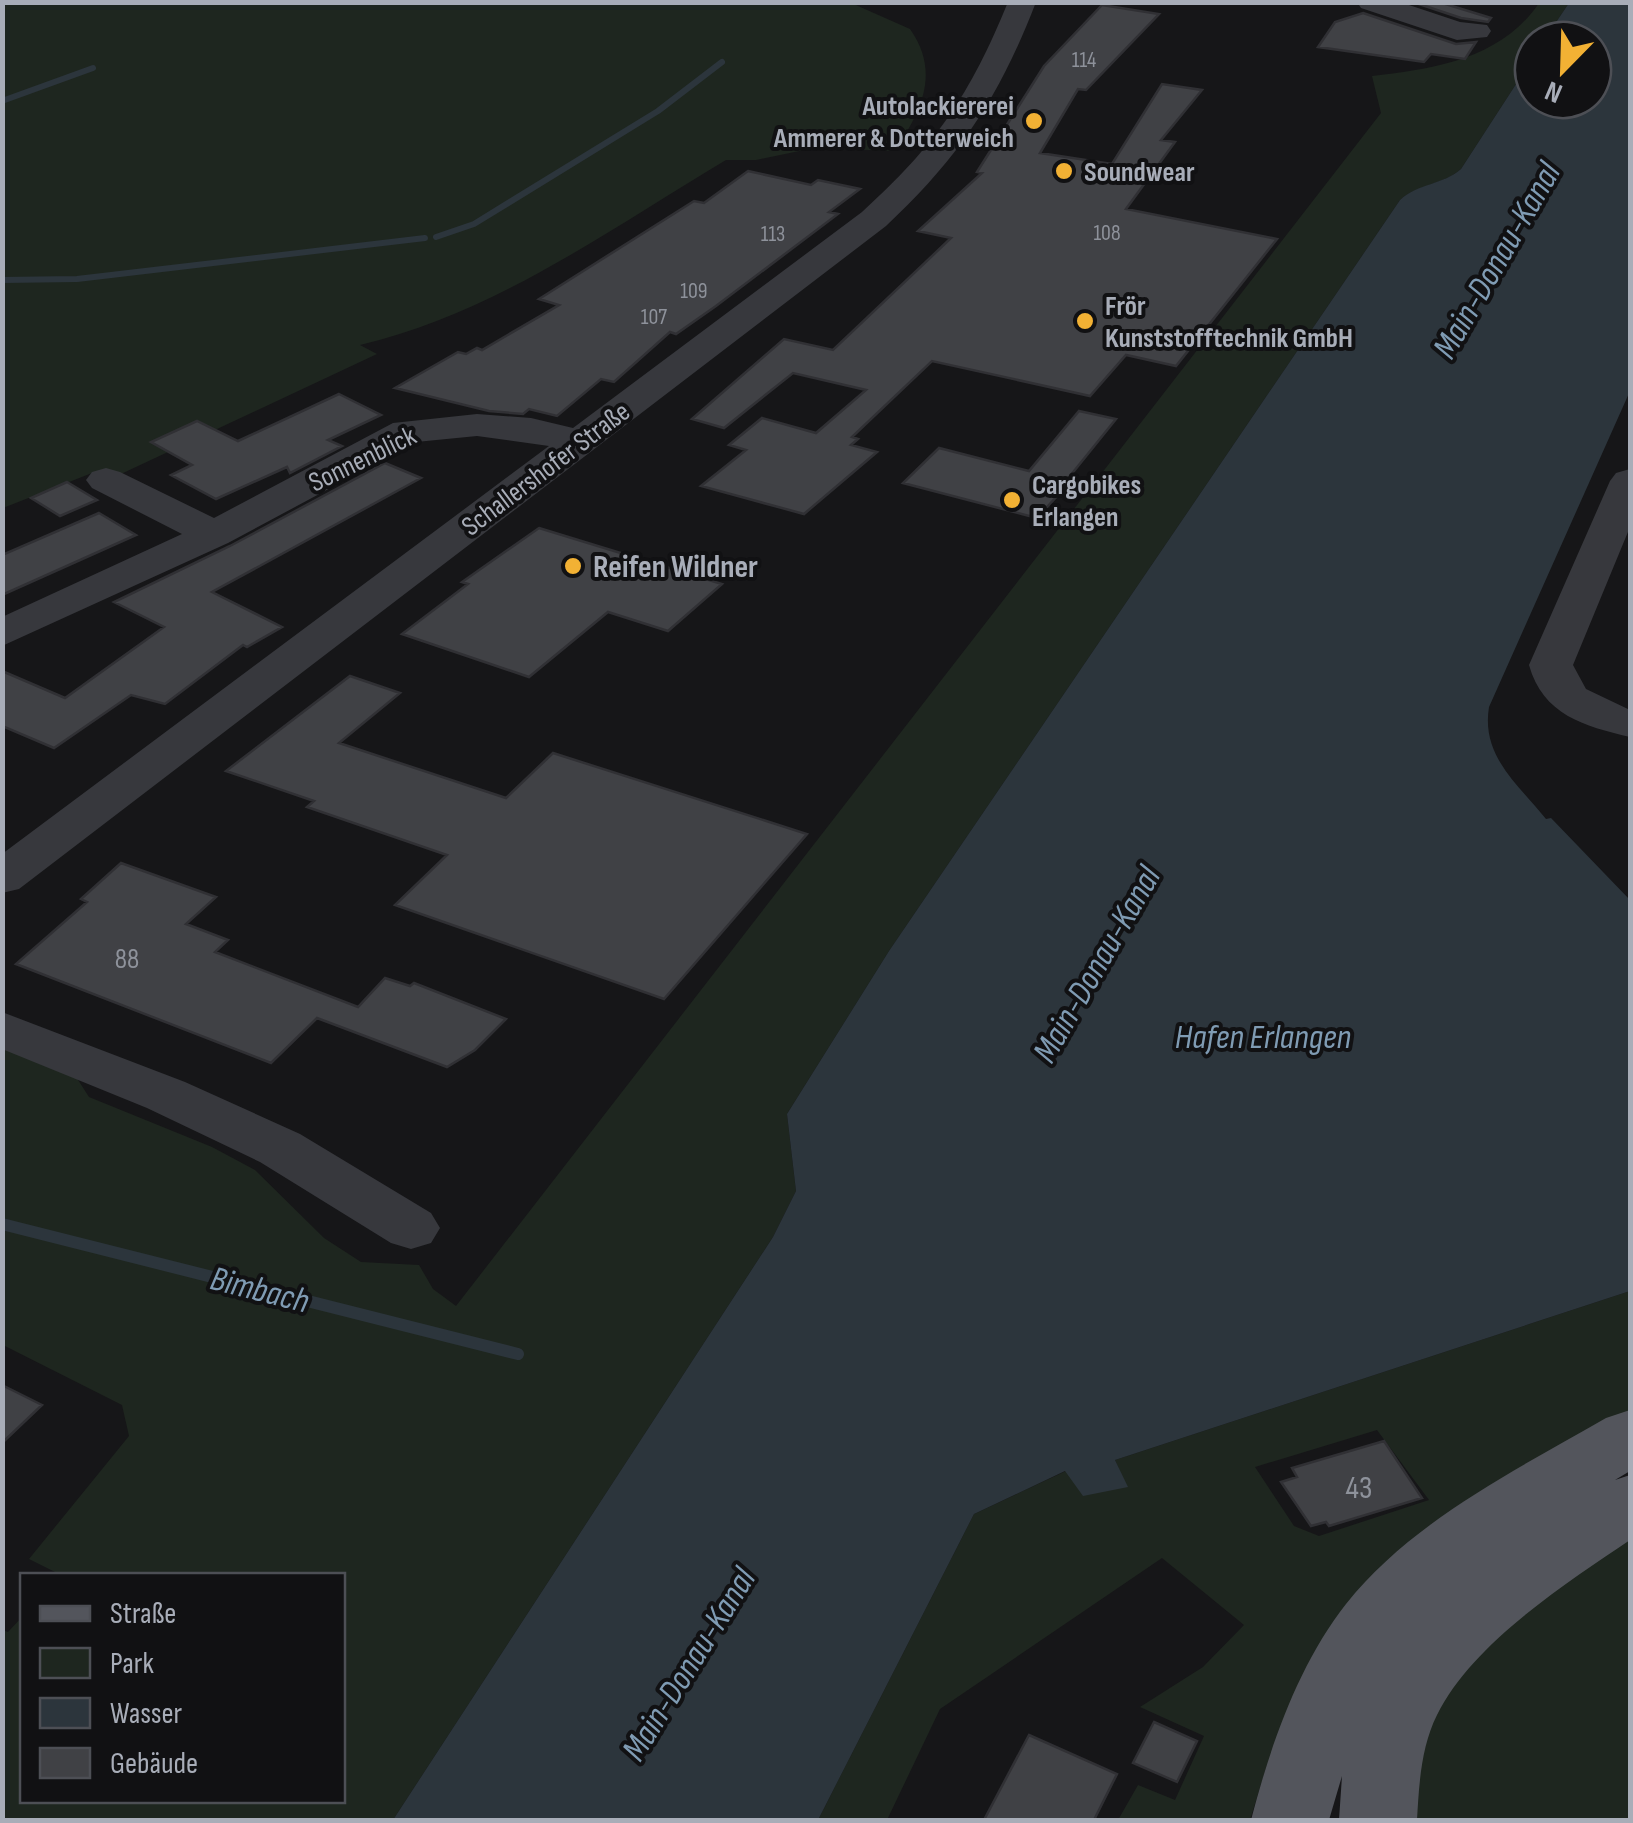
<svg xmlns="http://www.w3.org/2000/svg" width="1633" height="1823" viewBox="0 0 1633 1823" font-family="'Sofia Sans Condensed',sans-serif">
	<rect width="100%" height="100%" fill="#161618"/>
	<path fill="#1e261f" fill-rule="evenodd" d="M849 2 910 29C941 73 921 111 895 151L814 148 756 160H726C610 229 494 314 360 345L377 354 106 481 92 473 3 508V3Z
		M1539 3H1569L1544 40H1533V58L1461 169C1443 185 1418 184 1400 200L889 951 787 1114 796 1191 773 1237 393 1820H3V1630L8 1632 22 1617V1800H342V1576L61 1575 29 1559 129 1436 122 1405 3 1345 2 1042 71 1069 89 1097 212 1147 255 1170 324 1238 361 1262 419 1265 433 1289 456 1306 1381 113 1372 76C1434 69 1501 59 1539 3Z
		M1630 1291V1414L1543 1465 1267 1765 1250 1820H1118L1138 1785 1175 1800 1204 1736 1140 1707 1203 1667 1244 1625 1162 1558 940 1709 887 1820H818L974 1514 1066 1471 1127 1487 1115 1460ZM1377 1430 1429 1500 1319 1536 1294 1526 1255 1467Z
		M1630 1536V1820H1409C1411 1793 1417 1756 1428 1730 1459 1652 1562 1581 1630 1536Z"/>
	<path fill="#2c353c" d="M1569 3H1630V391L1489 707C1481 756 1517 783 1546 819L1551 818 1630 900V1291L1115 1460 1128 1487 1083 1496 1065 1471 974 1514 818 1820H393L773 1237 796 1191 787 1114 889 951 1400 200C1418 183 1443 185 1461 169L1533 58V100H1593V40H1544Z"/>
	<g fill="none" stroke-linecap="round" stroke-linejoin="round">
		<path stroke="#2c353c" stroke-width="6" d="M2 101 93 68
			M436 237 474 224 658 111 722 62
			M2 280 77 279 425 238"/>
		<path stroke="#2c353c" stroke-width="12" d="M2 1224 518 1354"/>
	</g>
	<path fill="#404145" stroke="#303034" stroke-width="2.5" d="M1413 2H1439L1491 18 1488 22 1461 18Z
		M1102 5 1159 14 1086 90 1078 89 1040 153 1112 164 1162 84 1202 90 1161 140 1175 142 1126 209 1277 239 1176 366 1126 355 1090 396 932 361 852 437 858 439 851 445 877 452 804 514 701 486 746 450 729 445 762 418 816 433 866 390 793 373 724 428 692 419 784 339 833 350 951 238 918 231 982 173 977 172 1044 66Z
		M1363 13 1456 44 1476 42 1465 59 1431 54 1424 62 1318 47 1335 22Z
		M748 171 811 185 818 180 860 189 829 212 838 214 716 306 676 334 670 332 614 382 601 379 557 416 529 409 523 414 489 411 395 388 458 352 466 354 477 348 482 350 559 305 539 299 694 201 704 203Z
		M339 394 381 415 328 440 342 446 290 473 287 467 216 499 171 475 192 465 151 442 197 421 238 441Z
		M1079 411 1116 419 1066 481 1070 482 1037 518 903 483 939 448 1029 471Z
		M385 463 421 478 212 592 282 627 247 647 243 645 165 704 131 695 54 748 2 726V671L65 698 164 627 114 602 230 546Z
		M67 482 97 500 60 516 31 498Z
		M99 513 136 535 2 595V555Z
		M539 528 722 584 668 631 608 612 529 677 402 634 468 584 462 582Z
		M350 676 400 693 339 743 506 798 553 753 807 834 664 999 395 905 447 855 307 807 314 801 226 771Z
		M121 863 216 897 186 924 228 940 215 952 358 1007 385 978 410 986 414 983 506 1019 475 1050 447 1067 317 1018 271 1063 16 964 87 902 81 899Z
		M2 1385 42 1405 2 1443Z
		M1384 1441 1422 1498 1329 1526 1326 1522 1311 1526 1281 1482 1297 1477 1292 1468Z
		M1154 1722 1197 1741 1177 1782 1133 1763Z
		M1029 1735 1117 1774 1094 1820H984Z"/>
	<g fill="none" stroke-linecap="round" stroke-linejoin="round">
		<path fill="#37383d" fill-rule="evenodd" d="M1008 2H1036C1000 96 959 158 886 226L19 889 2 893V854L549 446 477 436 416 442 228 543 2 646V617L182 534 92 488 86 480 92 472 106 468 120 472 214 518 393 423 477 414 531 418 573 428 862 212C936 145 970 95 1008 2Z
			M1357 2H1400L1460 22 1487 25 1491 31 1487 37 1457 40 1361 8Z
			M1630 469V527L1573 665 1586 689 1630 710V737C1584 726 1543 715 1529 665L1610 481 1616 473Z
			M2 1012 185 1082 300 1134 431 1213 440 1228 431 1243 411 1249 391 1243 260 1162 147 1108 2 1049Z"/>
		<path fill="#53555c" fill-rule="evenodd" d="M1630 1410V1471L1615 1480 1630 1475V1540C1566 1583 1472 1644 1437 1715 1421 1747 1419 1785 1417 1820H1339L1342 1776 1329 1820H1251C1270 1747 1298 1665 1346 1604 1412 1521 1516 1470 1606 1418Z"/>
	</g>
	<g fill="#f2b134" stroke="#111113" stroke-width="4">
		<circle cx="1034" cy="121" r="10"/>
		<circle cx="1064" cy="171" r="10"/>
		<circle cx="1085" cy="321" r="10"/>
		<circle cx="1012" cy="500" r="10"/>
		<circle cx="573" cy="566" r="10"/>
	</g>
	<g text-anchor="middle" stroke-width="8" stroke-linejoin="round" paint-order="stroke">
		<g font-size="22" fill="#8e929b">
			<text x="1084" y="67">114</text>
			<text x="1107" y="240">108</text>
			<text x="773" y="241">113</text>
			<text x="694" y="298">109</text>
			<text x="654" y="324">107</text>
		</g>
		<g font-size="28" font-weight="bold" fill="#a8adb8" stroke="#111113" text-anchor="start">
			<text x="1014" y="115" text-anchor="end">Autolackiererei<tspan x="1014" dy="32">Ammerer &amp; Dotterweich</tspan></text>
			<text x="1084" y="181">Soundwear</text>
			<text x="1105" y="315">Frör<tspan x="1105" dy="32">Kunststofftechnik GmbH</tspan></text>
			<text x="1032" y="494">Cargobikes<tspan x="1032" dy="32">Erlangen</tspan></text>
		</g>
		<g font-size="28" fill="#a8adb8" stroke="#111113">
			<text transform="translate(362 458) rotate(-26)" y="10">Sonnenblick</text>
			<text transform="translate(545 468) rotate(-37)" y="10">Schallershofer Straße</text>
		</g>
		<g font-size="28" fill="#8e929b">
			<text x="127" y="968">88</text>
		</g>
		<g font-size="32" font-weight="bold" fill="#a8adb8" stroke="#111113" text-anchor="start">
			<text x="593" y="577">Reifen Wildner</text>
		</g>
		<g font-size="32" fill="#8e929b">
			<text x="1359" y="1498">43</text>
		</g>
		<g font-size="35" font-style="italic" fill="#7f9bb3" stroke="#111113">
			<text transform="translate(1496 260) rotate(-60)" y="12">Main-Donau-Kanal</text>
			<text transform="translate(1096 964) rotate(-60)" y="12">Main-Donau-Kanal</text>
			<text x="1263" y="1048">Hafen Erlangen</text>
			<text transform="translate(260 1289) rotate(14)" y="12">Bimbach</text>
			<text transform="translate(688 1664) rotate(-58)" y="12">Main-Donau-Kanal</text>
		</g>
	</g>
	<rect width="1633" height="1823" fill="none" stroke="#a8adb8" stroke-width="10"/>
	<rect x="20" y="1573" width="325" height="230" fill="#111113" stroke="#4d4f55" stroke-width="2.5"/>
	<rect x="40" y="1606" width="50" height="15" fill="#53555c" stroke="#4d4f55" stroke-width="2.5"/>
	<text x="110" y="1623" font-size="30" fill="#a8adb8">Straße</text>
	<rect x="40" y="1648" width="50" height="30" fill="#1e261f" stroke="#4d4f55" stroke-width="2.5"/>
	<text x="110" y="1673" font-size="30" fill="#a8adb8">Park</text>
	<rect x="40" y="1698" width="50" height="30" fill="#2c353c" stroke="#4d4f55" stroke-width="2.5"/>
	<text x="110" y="1723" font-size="30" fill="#a8adb8">Wasser</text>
	<rect x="40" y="1748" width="50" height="30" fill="#404145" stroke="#4d4f55" stroke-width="2.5"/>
	<text x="110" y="1773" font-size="30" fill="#a8adb8">Gebäude</text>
	<g transform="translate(1563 70) rotate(203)"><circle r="48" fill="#111113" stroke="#4d4f55" stroke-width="2.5"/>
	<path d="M0-8L18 38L0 25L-18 38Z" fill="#f2b134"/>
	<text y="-15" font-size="28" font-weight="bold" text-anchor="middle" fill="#a8adb8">N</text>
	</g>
</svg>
